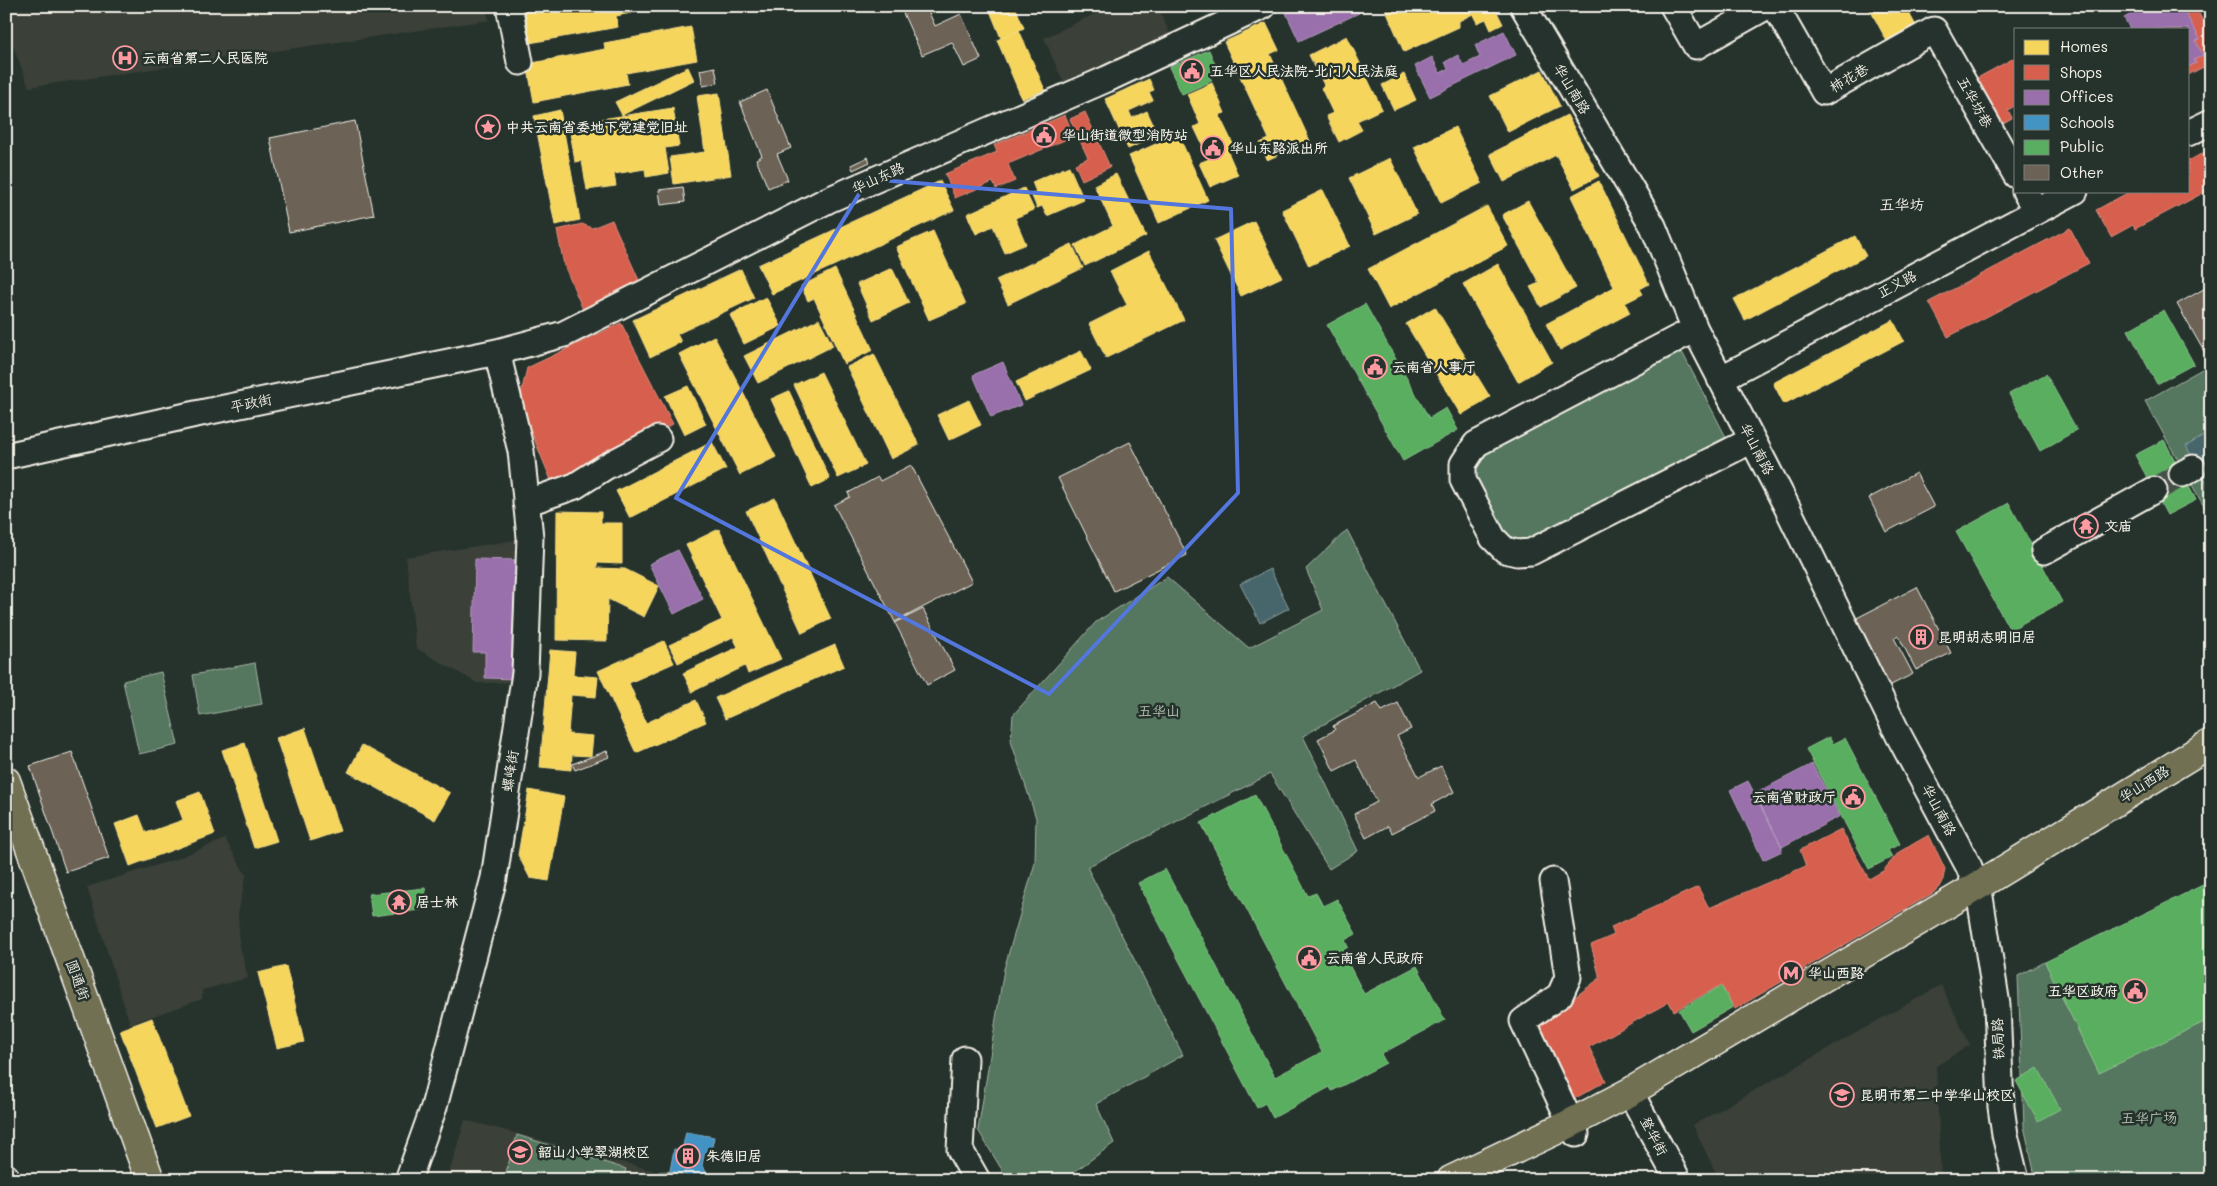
<svg xmlns="http://www.w3.org/2000/svg" width="2217" height="1186" viewBox="0 0 2217 1186" font-family="Mali,'LXGW WenKai TC',sans-serif">
	<rect width="100%" height="100%" fill="#26332d"/>
	<filter id="ink" filterUnits="userSpaceOnUse"><feTurbulence type="fractalNoise" baseFrequency=".02" numOctaves="2"/><feDisplacementMap in="SourceGraphic" scale="10" xChannelSelector="R" yChannelSelector="G"/><feConvolveMatrix kernelMatrix="1 2 1 2 8 2 1 2 1" color-interpolation-filters="sRGB"/></filter>
	<g filter="url(#ink)">
		<path fill="#3b4139" d="M6 6H485L489 20 29 87 6 28Z
			M1111 6H1158L1171 37 1065 86 1044 38Z
			M522 539 519 682 477 683 416 648 406 557Z
			M225 839 246 875 238 914 240 946 248 978 202 990V999L130 1024 87 887 176 859Z
			M1941 985 1970 1045 1936 1066 1941 1179 1719 1180 1693 1125Z
			M465 1120 511 1132 658 1172 655 1180H447Z"/>
		<path fill="#55765f" stroke="#a4b4a4" d="M1682 352 1726 437 1527 539 1511 541 1498 535 1470 481 1474 466 1486 451Z
			M2211 364V519L2145 401Z
			M1347 530 1420 670 1303 736 1358 851 1329 869 1270 774 1087 867 1183 1055 1096 1104 1114 1143 1063 1180H1008L978 1130 1004 969 1035 863 1036 818 1011 741 1013 715 1096 622 1167 577 1249 648 1323 610 1306 569Z
			M255 663 262 704 200 716 193 675Z
			M161 672 178 745 139 754 123 681Z
			M2045 962 2099 1073 2208 1020 2211 1025V1180H2036L2024 1126 2018 976Z
			M517 1135 626 1169 623 1180 504 1179Z
			M670 1171 686 1175 684 1180H655L658 1172Z"/>
		<path fill="#46666c" stroke="#8c9e9e" d="M2211 432V485L2209 486 2186 446Z
			M1270 569 1289 608 1260 623 1240 584Z"/>
		<path fill="#f6d55c" stroke="#f5dd86" d="M517 6H666L616 16 618 27 524 44Z
			M988 6H1015L1024 28 1001 38Z
			M1384 6H1494L1503 24 1491 30 1486 19 1477 23 1473 14 1459 21V27L1404 52Z
			M1868 6H1905L1919 31 1890 47Z
			M1266 23 1279 50 1270 54 1310 141 1267 160 1260 143 1269 139 1224 42Z
			M691 27 697 60 626 73 628 84 534 102 527 64 605 49 604 43Z
			M1019 30 1045 90 1022 99 997 40Z
			M1347 36 1382 109 1357 121 1362 130 1339 142 1326 116 1333 113 1321 88 1324 85 1309 55Z
			M688 67 694 80 622 115 615 102Z
			M1542 70 1560 106 1508 132 1490 96Z
			M1404 74 1416 100 1394 110 1382 85Z
			M1149 79 1154 90 1149 92 1153 100 1129 111 1132 118 1147 111 1158 135 1128 149 1105 99Z
			M1212 83 1225 113 1219 115 1235 148 1228 152 1238 175 1210 187 1199 163 1209 159 1194 127 1200 124 1187 94Z
			M719 93 731 175 674 184 670 157 705 152 697 96Z
			M673 108 679 146 665 148 669 173 646 177 645 169 614 174 616 186 587 190 582 161 575 162 569 124Z
			M560 110 580 220 555 225 534 116Z
			M1567 115 1599 176 1574 189 1556 155 1504 182 1490 154Z
			M1455 127 1482 183 1441 203 1414 147Z
			M1178 134 1208 200 1159 223 1129 156Z
			M1390 158 1417 214 1376 234 1349 178Z
			M1069 166 1084 200 1047 216 1042 206 1037 208 1031 194 1036 192 1032 182Z
			M1116 174 1146 236 1085 266 1075 245 1113 226 1094 185Z
			M940 181 954 210 772 294 758 265Z
			M1599 181 1649 284 1640 289 1643 294 1625 303 1630 313 1560 350 1546 324 1614 287 1571 196Z
			M1024 188 1034 210 1015 218 1026 244 1005 253 993 226 976 234 967 214Z
			M1323 190 1350 246 1309 266 1282 210Z
			M1528 201 1576 288 1541 307 1530 287 1539 283 1502 215Z
			M1487 206 1508 246 1389 309 1368 269Z
			M1254 221 1282 277 1241 296 1214 240Z
			M933 231 966 304 929 320 896 247Z
			M1855 236 1866 256 1745 320 1734 299Z
			M1072 244 1083 268 1008 304 996 280Z
			M1149 251 1184 320 1106 358 1089 324 1127 305 1110 271Z
			M1498 264 1552 362 1518 382 1463 284Z
			M892 268 909 303 873 320 857 284Z
			M741 269 754 298 677 334 681 342 650 357 633 320Z
			M835 269 873 350 844 364 814 298 808 301 801 286Z
			M766 297 781 326 744 344 730 315Z
			M1435 307 1490 397 1461 415 1406 324Z
			M819 319 833 346 758 383 744 356Z
			M1893 320 1904 341 1784 404 1773 383Z
			M714 336 776 457 740 475 679 354Z
			M1081 351 1091 370 1025 401 1016 382Z
			M874 354 919 445 891 459 847 367Z
			M821 372 866 465 838 478 794 385Z
			M688 386 706 424 684 435 665 396Z
			M789 391 830 479 812 488 771 399Z
			M969 400 981 425 949 440 937 415Z
			M712 442 726 469 630 518 616 491Z
			M775 498 831 619 802 633 746 511Z
			M557 511 601 512V523H622V564L597 563V568L625 569 659 586 644 617 608 599 607 641 556 640Z
			M719 529 781 659 748 674 745 666 692 692 683 673 738 647 733 637 678 663 669 645 722 620 686 545Z
			M664 641 674 663 629 683 646 723 696 700 706 722 636 753 598 671Z
			M835 645 844 666 725 719 715 698Z
			M550 650 575 652 573 675 598 677 596 697 571 695 568 734 593 736 591 756 572 755 571 770 540 767Z
			M305 728 340 831 310 841 276 738Z
			M245 743 277 841 254 848 222 750Z
			M362 745 450 793 435 820 348 772Z
			M529 790 564 797 549 881 530 878 518 855Z
			M200 792 215 834 130 866 115 824 139 815 146 833 183 820 176 801Z
			M286 966 304 1042 277 1048 258 973Z
			M152 1018 189 1116 157 1128 120 1030Z"/>
		<path fill="#d6604d" stroke="#df8c7c" d="M2134 6H2195L2211 36V63L2188 75V29H2146Z
			M2016 57V105L2008 110 2012 118 1998 126 1970 82Z
			M1085 112 1110 167 1082 180 1075 164 1088 158 1070 119Z
			M1065 115 1074 136 1008 164 1015 181 996 189 993 182 955 198 945 174 997 152 994 145Z
			M2211 149V183L2202 187 2205 192 2135 229 2133 225 2111 237 2096 210 2131 191H2188V161Z
			M612 220 643 289 587 319 564 265 557 230 582 224 592 228Z
			M2070 228 2089 263 1948 337 1929 302Z
			M621 323 673 424 572 472 574 477 553 485 519 402 527 368Z
			M1841 829 1869 879 1883 871 1899 852 1929 835 1945 869 1942 884 1933 893 1735 1009 1721 985 1674 1011 1669 1002 1589 1047 1606 1081 1565 1104 1532 1030 1600 978 1591 945 1614 935 1611 927 1698 887 1709 908 1806 866 1800 850Z"/>
		<path fill="#9970ab" stroke="#b497bd" d="M1299 6H1355L1359 13 1299 41 1286 13Z
			M2139 6H2177L2179 9 2182 7 2200 39 2196 41 2203 55 2194 60 2196 63 2188 67V29H2130L2124 18 2133 13 2131 11Z
			M1504 31 1516 55 1430 97 1415 66 1432 57 1440 73 1448 69 1445 62 1458 55 1463 65 1480 57 1475 45Z
			M1003 362 1021 405 991 417 973 375Z
			M678 550 703 599 674 614 649 564Z
			M475 559 518 560 517 679 485 678V652H473Z
			M1812 764 1840 816 1782 847 1754 794Z
			M1748 781 1782 847V851L1763 860 1730 790Z"/>
		<path fill="#4393c3" stroke="#78afce" d="M686 1132 714 1137 710 1156 704 1155 702 1166 710 1177 709 1180H684L686 1175 670 1171 674 1149 682 1150Z"/>
		<path fill="#5aae61" stroke="#88c28a" d="M1209 50 1217 69 1208 73 1212 81 1182 94 1169 67Z
			M1365 304 1429 418 1446 408 1458 430 1403 461 1327 325Z
			M2164 310 2194 364 2157 384 2128 330Z
			M2046 374 2077 430 2040 451 2009 394Z
			M2164 440 2196 500 2167 515 2135 455Z
			M2009 503 2062 602 2010 630 1956 532Z
			M1829 737 1833 744 1845 738 1900 844 1888 850 1892 857 1869 869 1806 749Z
			M1255 795 1308 896 1316 893 1323 906 1337 899 1356 934 1345 940 1348 947 1342 951 1364 994 1417 966 1445 1020 1381 1054 1386 1063 1332 1091 1330 1087 1273 1118 1265 1103 1257 1108 1138 883 1165 869 1275 1077 1322 1052 1201 823Z
			M2211 881V1025L2208 1020 2099 1073 2045 962Z
			M425 888 428 909 372 916 369 894Z
			M1721 986 1733 1007 1691 1031 1679 1010Z
			M2038 1068 2060 1109 2038 1121 2016 1081Z"/>
		<path fill="#6c6256" stroke="#f4f1e8" d="M913 6H926L935 26 961 14 981 59 964 67 952 42 922 55 902 11Z
			M715 67 718 83 703 86 700 70Z
			M767 90 791 148 777 154 788 180 768 188 756 159 762 156 740 102Z
			M355 121 374 215 289 232 270 138Z
			M868 157 870 162 853 170 851 165Z
			M683 187 685 202 661 205 659 190Z
			M2211 285V362H2210L2177 304Z
			M1130 442 1187 555 1114 591 1058 478Z
			M911 465 972 582 895 622 834 505 850 497 848 493 878 477 880 481Z
			M1916 473 1934 507 1886 532 1869 498Z
			M1917 587 1951 653 1916 670 1898 635 1894 638 1913 674 1885 688 1851 621Z
			M923 609 955 670 927 685 895 623Z
			M1377 703 1382 711 1398 703 1411 729 1397 736 1419 777 1441 766 1454 792 1432 804 1435 811 1392 833 1388 826 1366 838 1354 814 1377 802 1356 760 1334 771 1318 739 1335 730 1333 726Z
			M607 751 609 757 575 770 572 764Z
			M72 752 109 858 66 872 30 766Z"/>
		<g fill="none" stroke-linecap="round" stroke-linejoin="round">
			<path stroke="#455049" stroke-width="25" stroke-dasharray="25 12" stroke-linecap="butt" d="M2154 490 2182 474"/>
			<g stroke="#f4f1e8" stroke-width="29">
				<path id="minor" d="M509 6 520 62
					M1523 6 1653 226 1695 329 1785 503 1898 734 1969 867 1980 897 1997 1005 2001 1107 2005 1135 2016 1180
					M1673 6 1696 46 1767 6
					M1775 6 1824 92 1934 30 2016 175
					M2188 133 2211 122
					M2025 191 2036 211
					M1695 329 1476 444 1463 464V480L1493 538 1505 550 1517 553 1531 552 1752 440
					M1720 379 2075 191
					M6 456 191 415 497 352 564 334 828 200 1107 79 1263 6
					M2182 474 2193 468
					M526 503 575 486 605 467 658 439
					M2044 551 2154 490
					M1553 881 1568 977 1560 995 1523 1021 1576 1134
					M965 1059 960 1150 977 1180
					M1630 1092 1678 1180
					M6 1177 7 1180
					M408 1180 434 1107 494 878 525 673 530 537 521 451 497 352"/>
			</g>
			<g stroke="#f4f1e8" stroke-width="31">
				<path id="major" d="M6 781 150 1180
					M1451 1180 1571 1123 1630 1092 1976 887 2211 743"/>
			</g>
			<use href="#minor" stroke="#26332d" stroke-width="25"/>
			<use href="#major" stroke="#716f52" stroke-width="28"/>
		</g>
	</g>
	<path fill="none" stroke="#5377dc" stroke-width="4" stroke-linejoin="round" d="M868 179 1231 209 1238 493 1049 694 676 498Z"/>
	<defs>
		<g id="hospital-ring" transform="scale(1.25)"><circle r="9.5" fill="#26332d" stroke="#ff9aa2" stroke-width="1.5"/><path d="M-5-5h3v3.5h4V-5h3V5h-3V1.5h-4V5h-3Z" fill="#ff9aa2"/></g>
		<g id="civic-ring" transform="scale(1.25)"><circle r="9.5" fill="#26332d" stroke="#ff9aa2" stroke-width="1.5"/><path d="M-.6-6.5H3V-4.5H.6V-3L4-1V1h2V6H-6V1h2V-1L-.6-3ZM-1.2 2.5V6h2.4V2.5Z" fill="#ff9aa2"/></g>
		<g id="sight-ring" transform="scale(1.25)"><circle r="9.5" fill="#26332d" stroke="#ff9aa2" stroke-width="1.5"/><path d="M0-6L1.8-2.2L6-1.7L2.9 1.2L3.7 5.4L0 3.3L-3.7 5.4L-2.9 1.2L-6-1.7L-1.8-2.2Z" fill="#ff9aa2"/></g>
		<g id="temple-ring" transform="scale(1.25)"><circle r="9.5" fill="#26332d" stroke="#ff9aa2" stroke-width="1.5"/><path d="M0-6L5-2H3V0L6.5 2.5H4V6H1.5V3h-3V6H-4V2.5H-6.5L-3 0V-2H-5Z" fill="#ff9aa2"/></g>
		<g id="building-ring" transform="scale(1.25)"><circle r="9.5" fill="#26332d" stroke="#ff9aa2" stroke-width="1.5"/><path d="M-4-6H4V6H1V3H-1V6H-4ZM-2.5-4.3h1.7v1.8h-1.7ZM.8-4.3h1.7v1.8H.8ZM-2.5-1h1.7V.8h-1.7ZM.8-1h1.7V.8H.8Z" fill="#ff9aa2"/></g>
		<g id="metro-ring" transform="scale(1.25)"><circle r="9.5" fill="#26332d" stroke="#ff9aa2" stroke-width="1.5"/><path d="M-5.5 5V-5H-3L0 0L3-5H5.5V5H3V-.5L0 4L-3-.5V5Z" fill="#ff9aa2"/></g>
		<g id="school-ring" transform="scale(1.25)"><circle r="9.5" fill="#26332d" stroke="#ff9aa2" stroke-width="1.5"/><path d="M0-5L7-2L0 1L-7-2ZM-4 1L0 2.5L4 1V4Q0 6-4 4Z" fill="#ff9aa2"/></g>
	</defs>
	<g fill-rule="evenodd">
		<use href="#hospital-ring" x="125" y="58"/>
		<use href="#civic-ring" x="1192" y="71"/>
		<use href="#sight-ring" x="488" y="127"/>
		<use href="#civic-ring" x="1044" y="135"/>
		<use href="#civic-ring" x="1213" y="148"/>
		<use href="#civic-ring" x="1375" y="367"/>
		<use href="#temple-ring" x="2086" y="526"/>
		<use href="#building-ring" x="1921" y="637"/>
		<use href="#civic-ring" x="1853" y="797"/>
		<use href="#temple-ring" x="399" y="902"/>
		<use href="#civic-ring" x="1309" y="958"/>
		<use href="#metro-ring" x="1791" y="973"/>
		<use href="#civic-ring" x="2135" y="991"/>
		<use href="#school-ring" x="1842" y="1095"/>
		<use href="#school-ring" x="520" y="1152"/>
		<use href="#building-ring" x="688" y="1156"/>
	</g>
	<g text-anchor="middle" stroke-width="5" stroke-linejoin="round" paint-order="stroke">
		<g font-size="14" font-weight="bold" fill="#f4f1e8" stroke="#26332d" text-anchor="start">
			<text x="142" y="63">云南省第二人民医院</text>
			<text x="1210" y="76">五华区人民法院-北门人民法庭</text>
			<text x="506" y="132">中共云南省委地下党建党旧址</text>
			<text x="1062" y="140">华山街道微型消防站</text>
			<text x="1230" y="153">华山东路派出所</text>
			<text x="1392" y="372">云南省人事厅</text>
			<text x="2104" y="531">文庙</text>
			<text x="1938" y="642">昆明胡志明旧居</text>
			<text x="1836" y="802" text-anchor="end">云南省财政厅</text>
			<text x="416" y="907">居士林</text>
			<text x="1326" y="963">云南省人民政府</text>
			<text x="1808" y="978">华山西路</text>
			<text x="2118" y="996" text-anchor="end">五华区政府</text>
			<text x="1860" y="1100">昆明市第二中学华山校区</text>
			<text x="538" y="1157">韶山小学翠湖校区</text>
			<text x="706" y="1161">朱德旧居</text>
		</g>
		<g font-size="14" fill="#f4f1e8" stroke="#26332d">
			<text transform="translate(1849 78) rotate(-30)" y="5">柿花巷</text>
			<text transform="translate(1572 89) rotate(59)" y="5">华山南路</text>
			<text transform="translate(1975 102) rotate(61)" y="5">五华坊巷</text>
			<text transform="translate(878 178) rotate(-24)" y="5">华山东路</text>
			<text transform="translate(1897 284) rotate(-28)" y="5">正义路</text>
			<text transform="translate(251 403) rotate(-12)" y="5">平政街</text>
			<text transform="translate(1757 449) rotate(62)" y="5">华山南路</text>
			<text transform="translate(510 771) rotate(-81)" y="5">螺峰街</text>
			<text transform="translate(2144 784) rotate(-32)" y="5">华山西路</text>
			<text transform="translate(1939 810) rotate(62)" y="5">华山南路</text>
			<text transform="translate(78 980) rotate(70)" y="5">圆通街</text>
			<text transform="translate(1998 1039) rotate(-93)" y="5">铁局路</text>
			<text transform="translate(1654 1136) rotate(62)" y="5">登华街</text>
		</g>
		<g font-size="14" fill="#b4c0b1" stroke="#26332d">
			<text x="1159" y="716">五华山</text>
			<text x="2149" y="1123">五华广场</text>
		</g>
		<g font-size="15" fill="#f4f1e8" stroke="#26332d">
			<text x="1902" y="210">五华坊</text>
		</g>
	</g>
	<rect width="2217" height="1186" fill="none" stroke="#26332d" stroke-width="25"/>
	<rect x="12" y="12" width="2192" height="1161" fill="none" stroke="#f4f1e8" stroke-width="2" filter="url(#ink)"/>
	<rect x="2014" y="28" width="175" height="165" fill="#26332d" stroke="#787f78"/>
	<rect x="2024" y="40" width="25" height="15" fill="#f6d55c" stroke="#787f78"/>
	<text x="2060" y="52" font-size="15" fill="#f4f1e8">Homes</text>
	<rect x="2024" y="65" width="25" height="15" fill="#d6604d" stroke="#787f78"/>
	<text x="2060" y="78" font-size="15" fill="#f4f1e8">Shops</text>
	<rect x="2024" y="90" width="25" height="15" fill="#9970ab" stroke="#787f78"/>
	<text x="2060" y="102" font-size="15" fill="#f4f1e8">Offices</text>
	<rect x="2024" y="115" width="25" height="15" fill="#4393c3" stroke="#787f78"/>
	<text x="2060" y="128" font-size="15" fill="#f4f1e8">Schools</text>
	<rect x="2024" y="140" width="25" height="15" fill="#5aae61" stroke="#787f78"/>
	<text x="2060" y="152" font-size="15" fill="#f4f1e8">Public</text>
	<rect x="2024" y="165" width="25" height="15" fill="#6c6256" stroke="#787f78"/>
	<text x="2060" y="178" font-size="15" fill="#f4f1e8">Other</text>
</svg>
